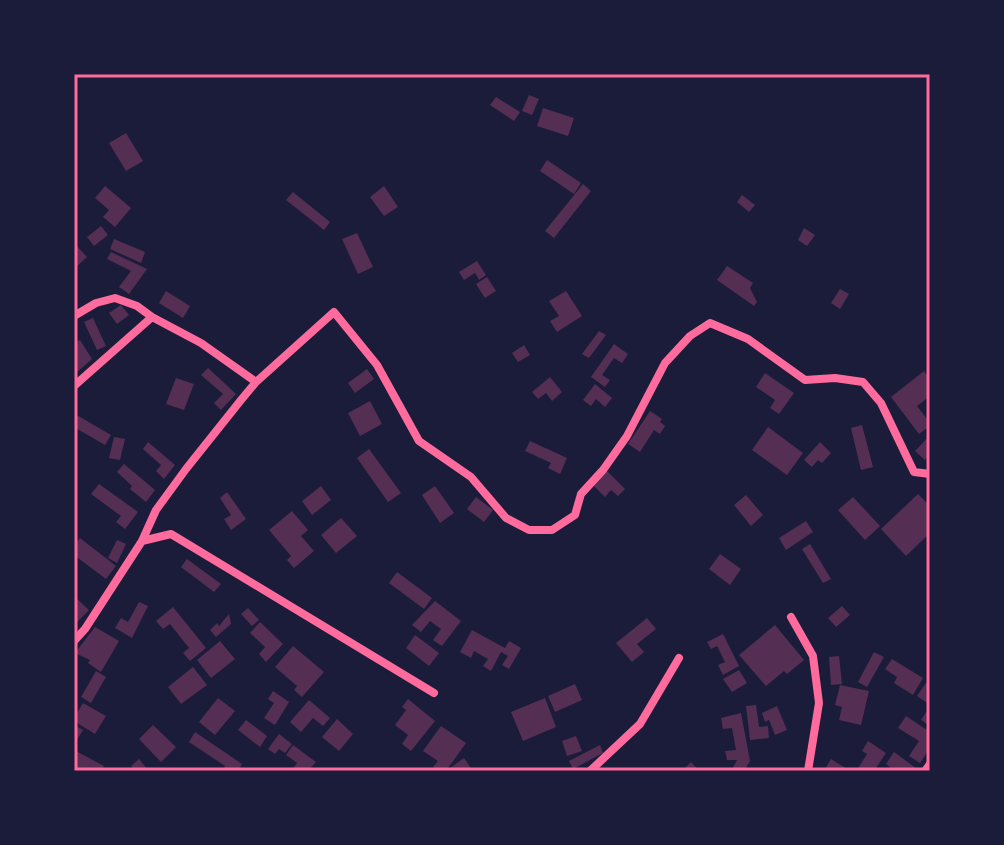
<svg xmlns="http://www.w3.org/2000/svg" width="1004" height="845" viewBox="0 0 1004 845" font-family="'Public Sans',sans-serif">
	<rect width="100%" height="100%" fill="#1b1b3a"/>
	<path fill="#542f53" d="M529 95 539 99 532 115 522 111Z
		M496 97 520 112 514 121 490 105Z
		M543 108 574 118 568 136 537 126Z
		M126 133 143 161 126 171 109 143Z
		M547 160 581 183 574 194 540 171Z
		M583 184 591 191 554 238 545 231Z
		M105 186 131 208 115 227 103 217 109 210 95 198Z
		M384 186 398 207 384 216 370 197Z
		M293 192 330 222 324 230 286 200Z
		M742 195 755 205 749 212 737 202Z
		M101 226 108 235 94 246 87 237Z
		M804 228 815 235 807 246 798 240Z
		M357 233 373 267 358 274 342 239Z
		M114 239 145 252 141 263 110 249Z
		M74 243 87 257 74 269Z
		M111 252 147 269 129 294 119 287 131 271 107 259Z
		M477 261 486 275 479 280 475 273 464 280 459 272Z
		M727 266 753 283 750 288 757 302 754 306 717 280Z
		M487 277 496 291 485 298 476 284Z
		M840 289 849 294 840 309 831 303Z
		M166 291 190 306 183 318 159 303Z
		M566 291 582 316 557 332 550 321 559 316 549 301Z
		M121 305 129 315 117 324 109 313Z
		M93 318 106 346 97 350 84 322Z
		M599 331 606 335 589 358 582 354Z
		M80 340 92 359 76 373 74 369V343Z
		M614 344 628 354 622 363 614 358 602 375 610 380 605 387 591 377Z
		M524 345 530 355 518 362 512 353Z
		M208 368 236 394 221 410 214 403 223 394 201 375Z
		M367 369 374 379 355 393 348 383Z
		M924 371 930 379V396L917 406 930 423V426L919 434 891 397Z
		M765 373 794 393 779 414 770 408 775 400 756 387Z
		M550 377 562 392 552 401 546 393 538 399 532 392Z
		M176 378 194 384 184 410 166 404Z
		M595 384 612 398 605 407 596 399 591 406 583 400Z
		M370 401 382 424 360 436 348 413Z
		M650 411 662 419 660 422 665 426 660 434 654 430 640 452 628 444Z
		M75 414 111 435 105 445 74 427Z
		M862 425 873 467 861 470 851 428Z
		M768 427 803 453 787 475 752 450Z
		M930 435V454L925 460 915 451Z
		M114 437 125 439 120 460 109 458Z
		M530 441 567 458 560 474 548 468 551 463 525 451Z
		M148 442 175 465 164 479 156 471 161 465 143 449Z
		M820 442 831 453 822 463 818 460 812 467 804 460Z
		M369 449 401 493 388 502 357 458Z
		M124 464 155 490 146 502 130 489 132 486 117 472Z
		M606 470 625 489 618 496 611 490 605 497 592 484Z
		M99 484 138 512 125 529 116 522 121 516 91 494Z
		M321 486 331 500 312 515 302 501Z
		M435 486 454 513 440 523 422 495Z
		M227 492 246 519 231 530 224 519 231 515 220 498Z
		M918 494 930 506V533L906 556 881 529Z
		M746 495 763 515 751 526 734 505Z
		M476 497 493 510 484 522 467 509Z
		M853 497 880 526 865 540 838 510Z
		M292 511 308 530 301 536 314 551 294 568 287 560 291 556 269 530Z
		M341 518 357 536 336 553 321 535Z
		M806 521 813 532 786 550 779 538Z
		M80 538 116 566 106 579 74 555V546Z
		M117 540 126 544 117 563 108 558Z
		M810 544 831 579 823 583 802 549Z
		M720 554 741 569 730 585 709 569Z
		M187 559 221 584 214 592 181 567Z
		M397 572 432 598 424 609 389 583Z
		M74 596 89 610 74 625Z
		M435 601 461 621 442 646 433 640 441 629 430 621 421 632 412 625Z
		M139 602 148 606 132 638 115 628 121 618 128 622Z
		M842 606 850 615 836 627 828 618Z
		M173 607 206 648 190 661 183 653 189 648 170 624 163 629 156 621Z
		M248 608 259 620 252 626 241 614Z
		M229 614 231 624 216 637 210 630 217 623 219 626Z
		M647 618 656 629 637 644 644 652 632 662 616 643Z
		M260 622 283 644 266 662 259 654 265 647 250 633Z
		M775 625 804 660 787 674 784 671 766 686 739 655Z
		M95 627 119 641 101 672 88 663 90 660 75 653Z
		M472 630 505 648 509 641 521 648 509 669 502 665 508 656 501 652 491 671 483 666 488 659 474 651 471 658 460 652Z
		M723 634 739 666 723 675 718 665 725 662 717 646 711 649 707 642Z
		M415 635 439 653 429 666 406 648Z
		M220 641 235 659 211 678 197 660Z
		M293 646 324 672 302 697 294 690 297 686 275 667Z
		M874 652 884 657 867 687 858 682Z
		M839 656 842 684 831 685 829 657Z
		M892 659 923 678 913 695 894 683 897 677 885 669Z
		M193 667 207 685 181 704 168 687Z
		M739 670 747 683 732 692 723 679Z
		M96 671 106 677 91 703 81 697Z
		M928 680 930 681V705L917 696Z
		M575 684 582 700 555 712 548 696Z
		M840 685 869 691 861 725 839 720 842 707 835 705Z
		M273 691 289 702 275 725 264 718 274 703 268 699Z
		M218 698 235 711 215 735 199 722Z
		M545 698 556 727 523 741 511 712Z
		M408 699 435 721 411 751 402 744 408 735 395 725 406 710 402 707Z
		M309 700 330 718 323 726 313 718 301 732 290 722Z
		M83 703 106 716 95 734 74 721V718Z
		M756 705 759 727 768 726 769 738 750 740 746 706Z
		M777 706 787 730 775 735 769 720 765 722 762 713Z
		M930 706V726L921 720Z
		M741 713 750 761 744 771H731L737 760H727L725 751 736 750 732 728 723 729 721 718Z
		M906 716 930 732V748L920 763 909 756 919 741 898 728Z
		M337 719 353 734 339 751 322 737Z
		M246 720 267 736 260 747 238 730Z
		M74 725 83 730 74 745Z
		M153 725 176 747 161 762 139 739Z
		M441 726 466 743 446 771H438L433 767 438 761 423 751Z
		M195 732 242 764 238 771H222L225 766 189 742Z
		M279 734 292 744 285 753 279 749 275 754 268 749Z
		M576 736 582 751 567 756 562 741Z
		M868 741 886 753 874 771H859L857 770 867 754 862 751Z
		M293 745 316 762 308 771H291L297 763 286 755Z
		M600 745 603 753 573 769 569 761Z
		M74 750 104 766 101 771H74Z
		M894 752 920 771H895L886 764Z
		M464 758 473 771H446Z
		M139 759 149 771H135L131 766Z
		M831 759 847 769 846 771H829L825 769Z
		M691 762 699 771H682Z"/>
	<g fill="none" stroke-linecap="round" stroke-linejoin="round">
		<path stroke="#ff6b9d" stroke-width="8" d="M74 316 96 303 115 298 137 306 152 317 201 343 256 382
			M74 386 152 317
			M142 541 156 510 186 469 241 400 256 382 334 312 377 365 419 441 471 477 506 518 529 530H552L575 515 581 494 603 470 627 436 665 363 690 336 710 323 748 339 805 380 835 378 863 382 881 403 914 472 930 474
			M791 617 813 656 819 703 808 771
			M74 641 85 629 142 541 171 534 434 693
			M590 771 640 724 679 658
			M925 771 930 764"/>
	</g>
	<rect width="1004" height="845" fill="none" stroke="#1b1b3a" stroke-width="152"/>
	<rect x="76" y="76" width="852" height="693" fill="none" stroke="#ff6b9d" stroke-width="3"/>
</svg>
